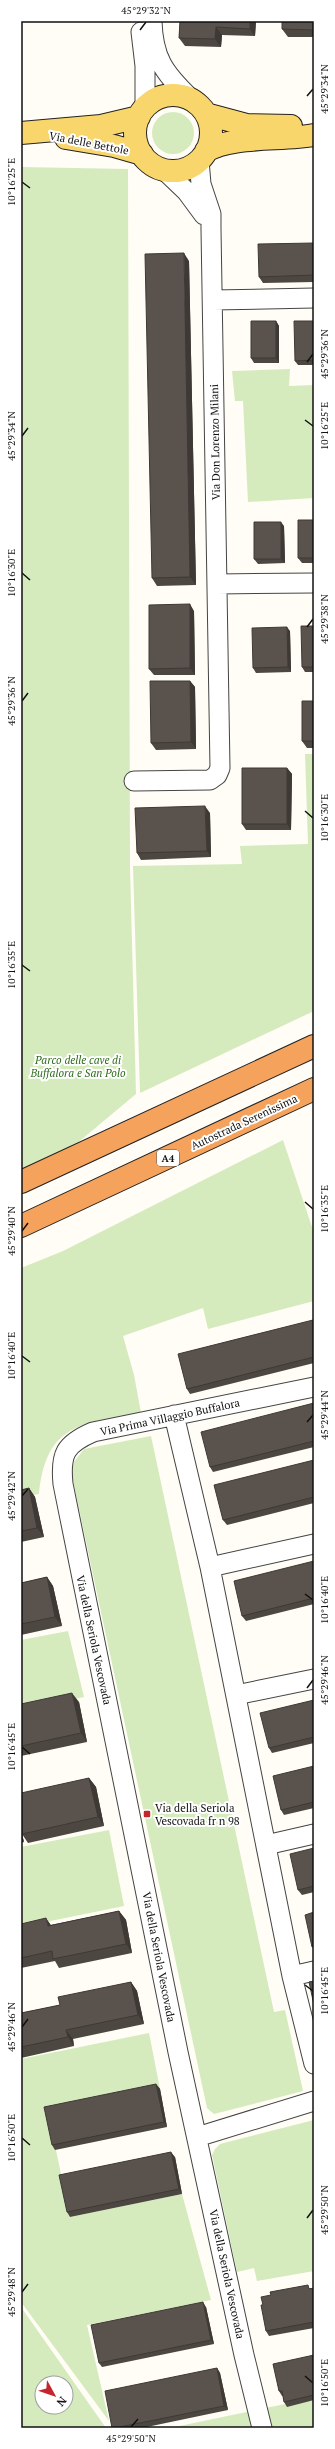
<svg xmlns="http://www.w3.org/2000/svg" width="335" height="2449" viewBox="0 0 335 2449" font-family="'PT Serif',serif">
	<rect width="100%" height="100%" fill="#fffdf5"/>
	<path fill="#d5ebbd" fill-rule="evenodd" d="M152 133a21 21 0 1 1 42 0a21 21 0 1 1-42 0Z
		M21 167 128 169 130 867 136 1094 21 1190Z
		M290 369 289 386 314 385V498L248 502 243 401H235L232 371Z
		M305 754H314V1011L140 1093 133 866 242 864 240 846 308 844Z
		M283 1140 314 1233V1301L208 1329 203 1308 123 1336 134 1375 141 1413C81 1423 46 1424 39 1494L21 1497V1268L63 1251Z
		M151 1436 274 2012 285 2010 303 2091 214 2114 207 2108 70 1467 84 1449Z
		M68 1631 84 1697 21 1711V1640Z
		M109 1830 124 1906 21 1927V1847Z
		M149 2033 160 2089 48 2112 70 2217 182 2194 211 2300 87 2325 109 2421 21 2302V2059Z
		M314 2120V2271L257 2281 254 2268 237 2272 212 2155 215 2149 220 2144Z
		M21 2307 106 2428H21ZM42 2383H66V2407H42Z
		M314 2398V2428H170Z"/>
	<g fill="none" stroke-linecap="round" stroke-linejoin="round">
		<g stroke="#444" stroke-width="21">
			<path id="minor" d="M152 21C153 58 164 73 190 98
				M141 32 145 66V108
				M163 169 187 192 204 215
				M213 300 314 298
				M217 584 314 583
				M134 781 210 780 217 775 220 768 211 229V214L201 184 199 160
				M174 1415 210 1567 292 1976 314 2064
				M210 1567 314 1544
				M236 1695 314 1679
				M266 1845 314 1834
				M292 1976 314 1971
				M197 2137 314 2101
				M262 2428 244 2355 178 2052 63 1484C60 1454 65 1444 93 1432L314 1387"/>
		</g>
		<g stroke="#222" stroke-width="24">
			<path id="primary" d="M135 133a38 38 0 1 1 76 0a38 38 0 1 1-76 0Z
				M206 114 247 125 291 126
				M21 133 101 126 139 117
				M66 138 114 146 142 154
				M206 151C233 135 282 141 314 135"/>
		</g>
		<g stroke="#222" stroke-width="24">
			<path id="motorway" d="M21 1182 314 1046
				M21 1226 314 1089"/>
		</g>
		<use href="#minor" stroke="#fff" stroke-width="19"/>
		<use href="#primary" stroke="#f9d66b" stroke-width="22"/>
		<use href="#motorway" stroke="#f5a25d" stroke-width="22"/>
	</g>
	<path fill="#4d4742" d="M180 21H256L255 36 222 35 221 47 185 46 179 38Z
		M314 21V37H288L282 29Z
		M314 243V282L263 283 259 277Z
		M189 261 196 585 157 586 152 578Z
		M276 321 279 326V363H254L251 358Z
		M314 321V365H298L295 361Z
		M314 520V563H302L298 558Z
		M284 526 285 563 258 564 254 559Z
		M194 611 195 675H154L149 669Z
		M314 626V672H305L302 667Z
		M290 631 291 672 256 673 253 668Z
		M190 681 195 687 196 749 156 750 151 743Z
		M314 701V748H307L302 741Z
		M287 768 292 774 291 830H246L242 824Z
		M210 813 211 857 141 860 137 853Z
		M314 1321V1363L190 1394 187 1389Z
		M314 1403V1447L213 1472 210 1467Z
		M314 1460V1503L227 1525 223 1520Z
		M29 1488 35 1497 44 1537 21 1542V1490Z
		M314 1561V1604L246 1621 242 1616Z
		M47 1577 53 1586 62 1626 21 1635V1583Z
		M314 1700V1743L272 1753 269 1748Z
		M79 1702 87 1742 21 1756V1704Z
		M314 1766V1808L284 1815 281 1810Z
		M89 1778 96 1787 104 1826 28 1843 22 1834Z
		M21 1830 24 1842 21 1843Z
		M314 1848V1892L302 1895 298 1890Z
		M119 1911 126 1920 132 1953 59 1968 55 1961 21 1968V1924L51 1925Z
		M131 1982 137 1991 144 2024 73 2039 74 2046 21 2058V2013L60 2005Z
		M156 2084 160 2089 167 2127 55 2150 52 2145Z
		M175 2157 182 2194 70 2217 67 2212Z
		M310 2288H314V2328L269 2336 266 2331Z
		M206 2307 214 2344 102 2367 99 2363Z
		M314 2355V2400L287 2407 284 2402 283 2396H282L279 2391Z
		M217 2368 220 2373 228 2410 142 2428H112Z"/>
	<path fill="#3f3936" d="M250 21H256L255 36 250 29Z
		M216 27 222 35 221 47 215 39Z
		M184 253 189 261 196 585 190 577Z
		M276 321 279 326V363L276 358Z
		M281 522 284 526 285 563 281 559Z
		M190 604 194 611 195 675 190 668Z
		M287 627 290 631 291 672 288 667Z
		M190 681 195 687 196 749 191 742Z
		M287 768 292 774 291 830 287 824Z
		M205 806 210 813 211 857 207 851Z
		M29 1488 35 1497 44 1537 37 1528Z
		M47 1577 53 1586 62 1626 55 1617Z
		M72 1693 79 1702 87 1742 81 1733Z
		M89 1778 96 1787 104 1826 98 1817Z
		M21 1830 24 1842 21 1838Z
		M119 1911 126 1920 132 1953 126 1944Z
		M46 1918 53 1928 48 1926Z
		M131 1982 137 1991 144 2024 138 2015Z
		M66 2030 73 2039 74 2046 68 2037Z
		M156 2084 160 2089 167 2127 164 2122Z
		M171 2152 175 2157 182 2194 179 2189Z
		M203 2302 206 2307 214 2344 211 2340Z
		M217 2368 220 2373 228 2410 224 2406Z"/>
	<path fill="#5a524d" stroke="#3f3936" d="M180 21H250V29L216 27 215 39 179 38Z
		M282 21H314V30L282 29Z
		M314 243V275L259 277 258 244Z
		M184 253 190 577 152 578 145 254Z
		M251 321H276V358H251Z
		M294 321H314V360L295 361Z
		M298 520H314V558H298Z
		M254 522H281V559H254Z
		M190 604V668L149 669V605Z
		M301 626H314V667H302Z
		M287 627 288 667 253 668 252 628Z
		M150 681H190L191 742 151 743Z
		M302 701H314V741H302Z
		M242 768H287V824H242Z
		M205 806 207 851 137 853 135 808Z
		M313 1320 314 1323V1357L187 1389 178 1354Z
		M314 1403V1441L210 1467 201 1432Z
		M314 1460V1497L223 1520 214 1485Z
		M29 1488 37 1528 21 1531V1490Z
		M314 1561V1598L242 1616 234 1581Z
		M47 1577 55 1617 21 1624V1583Z
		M72 1693 81 1733 21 1746V1704Z
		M314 1700V1737L269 1748 260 1713Z
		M314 1766V1802L281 1810 273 1776Z
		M89 1778 98 1817 22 1834 21 1829V1793Z
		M314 1848V1886L298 1890 290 1854Z
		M119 1911 126 1944 53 1959 52 1951 21 1958V1924L46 1918 48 1926Z
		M314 1912V1947H312L305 1915Z
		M314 1981V2005L309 1982Z
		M131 1982 138 2015 66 2030 68 2037 21 2047V2013L60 2005 58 1997Z
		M156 2084 164 2122 52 2145 44 2107Z
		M171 2152 179 2189 67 2212 59 2175Z
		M308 2285 309 2289 314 2288V2322L266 2331 261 2305H263L261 2297 271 2295 270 2292Z
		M203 2302 211 2340 99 2363 91 2325Z
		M314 2355V2395L284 2402 282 2391H279L273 2364Z
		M217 2368 224 2406 115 2428H112L105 2391Z"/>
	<path fill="none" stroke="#111" stroke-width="1.5" d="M140 30 146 22M307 96 313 89M22 182 30 188M307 362 313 354M305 420 313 426M22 436 28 428M22 573 30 580M307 627 313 619M22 701 28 693M305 811 313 818M22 965 30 971M305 1202 313 1209M22 1231 28 1223M22 1356 30 1362M307 1422 313 1415M22 1496 28 1489M305 1594 313 1600M307 1688 313 1680M22 1747 30 1754M305 1985 313 1991M22 2027 28 2019M22 2138 30 2145M307 2218 313 2210M22 2292 28 2284M305 2376 313 2383M131 2427 138 2419"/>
	<rect fill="#c4262e" stroke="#fff" stroke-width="1.5" x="143" y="1810" width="8" height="8" rx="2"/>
	<g text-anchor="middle" stroke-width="4" stroke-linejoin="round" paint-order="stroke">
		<rect fill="#fff" stroke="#585858" stroke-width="1" x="157" y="1150" width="22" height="16" rx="3"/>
		<g font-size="10" font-weight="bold" fill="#111">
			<text x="168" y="1162">A4</text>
		</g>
		<g font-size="11" fill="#111" stroke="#fff">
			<text transform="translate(89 143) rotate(11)" y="4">Via delle Bettole</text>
			<text transform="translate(215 442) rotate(-91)" y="4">Via Don Lorenzo Milani</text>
			<text transform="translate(244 1122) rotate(-25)" y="4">Autostrada Serenissima</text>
			<text transform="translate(170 1417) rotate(-12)" y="4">Via Prima Villaggio Buffalora</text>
			<text transform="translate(94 1640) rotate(78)" y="4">Via della Seriola Vescovada</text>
			<text transform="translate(159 1957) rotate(79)" y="4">Via della Seriola Vescovada</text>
			<text transform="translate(227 2274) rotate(78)" y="4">Via della Seriola Vescovada</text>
		</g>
		<g font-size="11" font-style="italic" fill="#2f6b1f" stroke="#fff">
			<text x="78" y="1064">Parco delle cave di<tspan x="78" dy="13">Buffalora e San Polo</tspan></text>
		</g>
		<g font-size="11" fill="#111" stroke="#fff" text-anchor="start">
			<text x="155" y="1812">Via della Seriola<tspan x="155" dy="13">Vescovada fr n 98</tspan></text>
		</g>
	</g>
	<rect width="335" height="2449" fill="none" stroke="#ffffff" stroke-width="44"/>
	<g transform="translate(54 2395) rotate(130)"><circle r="19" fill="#ffffff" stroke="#a0a0a0"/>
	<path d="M0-3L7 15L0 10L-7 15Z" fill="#c4262e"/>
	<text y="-6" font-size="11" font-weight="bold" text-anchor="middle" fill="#111111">N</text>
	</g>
	<rect x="22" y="22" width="291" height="2405" fill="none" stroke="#111" stroke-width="1.5"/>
	<g font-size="10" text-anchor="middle" fill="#111">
		<text x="146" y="14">45°29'32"N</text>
		<text transform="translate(324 89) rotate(-90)" y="4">45°29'34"N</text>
		<text transform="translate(11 182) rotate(-90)" y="4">10°16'25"E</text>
		<text transform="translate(324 354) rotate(-90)" y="4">45°29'36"N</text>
		<text transform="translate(324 426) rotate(-90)" y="4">10°16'25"E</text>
		<text transform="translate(11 436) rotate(-90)" y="4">45°29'34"N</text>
		<text transform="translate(11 573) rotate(-90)" y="4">10°16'30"E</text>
		<text transform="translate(324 619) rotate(-90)" y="4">45°29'38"N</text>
		<text transform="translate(11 701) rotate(-90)" y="4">45°29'36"N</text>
		<text transform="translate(324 818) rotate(-90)" y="4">10°16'30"E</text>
		<text transform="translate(11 965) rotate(-90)" y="4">10°16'35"E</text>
		<text transform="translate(324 1209) rotate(-90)" y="4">10°16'35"E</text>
		<text transform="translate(11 1231) rotate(-90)" y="4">45°29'40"N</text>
		<text transform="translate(11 1356) rotate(-90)" y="4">10°16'40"E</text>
		<text transform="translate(324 1415) rotate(-90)" y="4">45°29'44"N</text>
		<text transform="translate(11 1496) rotate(-90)" y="4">45°29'42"N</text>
		<text transform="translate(324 1600) rotate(-90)" y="4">10°16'40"E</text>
		<text transform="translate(324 1680) rotate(-90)" y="4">45°29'46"N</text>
		<text transform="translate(11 1747) rotate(-90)" y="4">10°16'45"E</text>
		<text transform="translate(324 1991) rotate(-90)" y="4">10°16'45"E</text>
		<text transform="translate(11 2027) rotate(-90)" y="4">45°29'46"N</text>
		<text transform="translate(11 2138) rotate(-90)" y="4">10°16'50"E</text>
		<text transform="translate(324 2210) rotate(-90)" y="4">45°29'50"N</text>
		<text transform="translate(11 2292) rotate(-90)" y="4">45°29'48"N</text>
		<text transform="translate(324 2383) rotate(-90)" y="4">10°16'50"E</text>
		<text x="131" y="2442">45°29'50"N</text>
	</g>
</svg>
